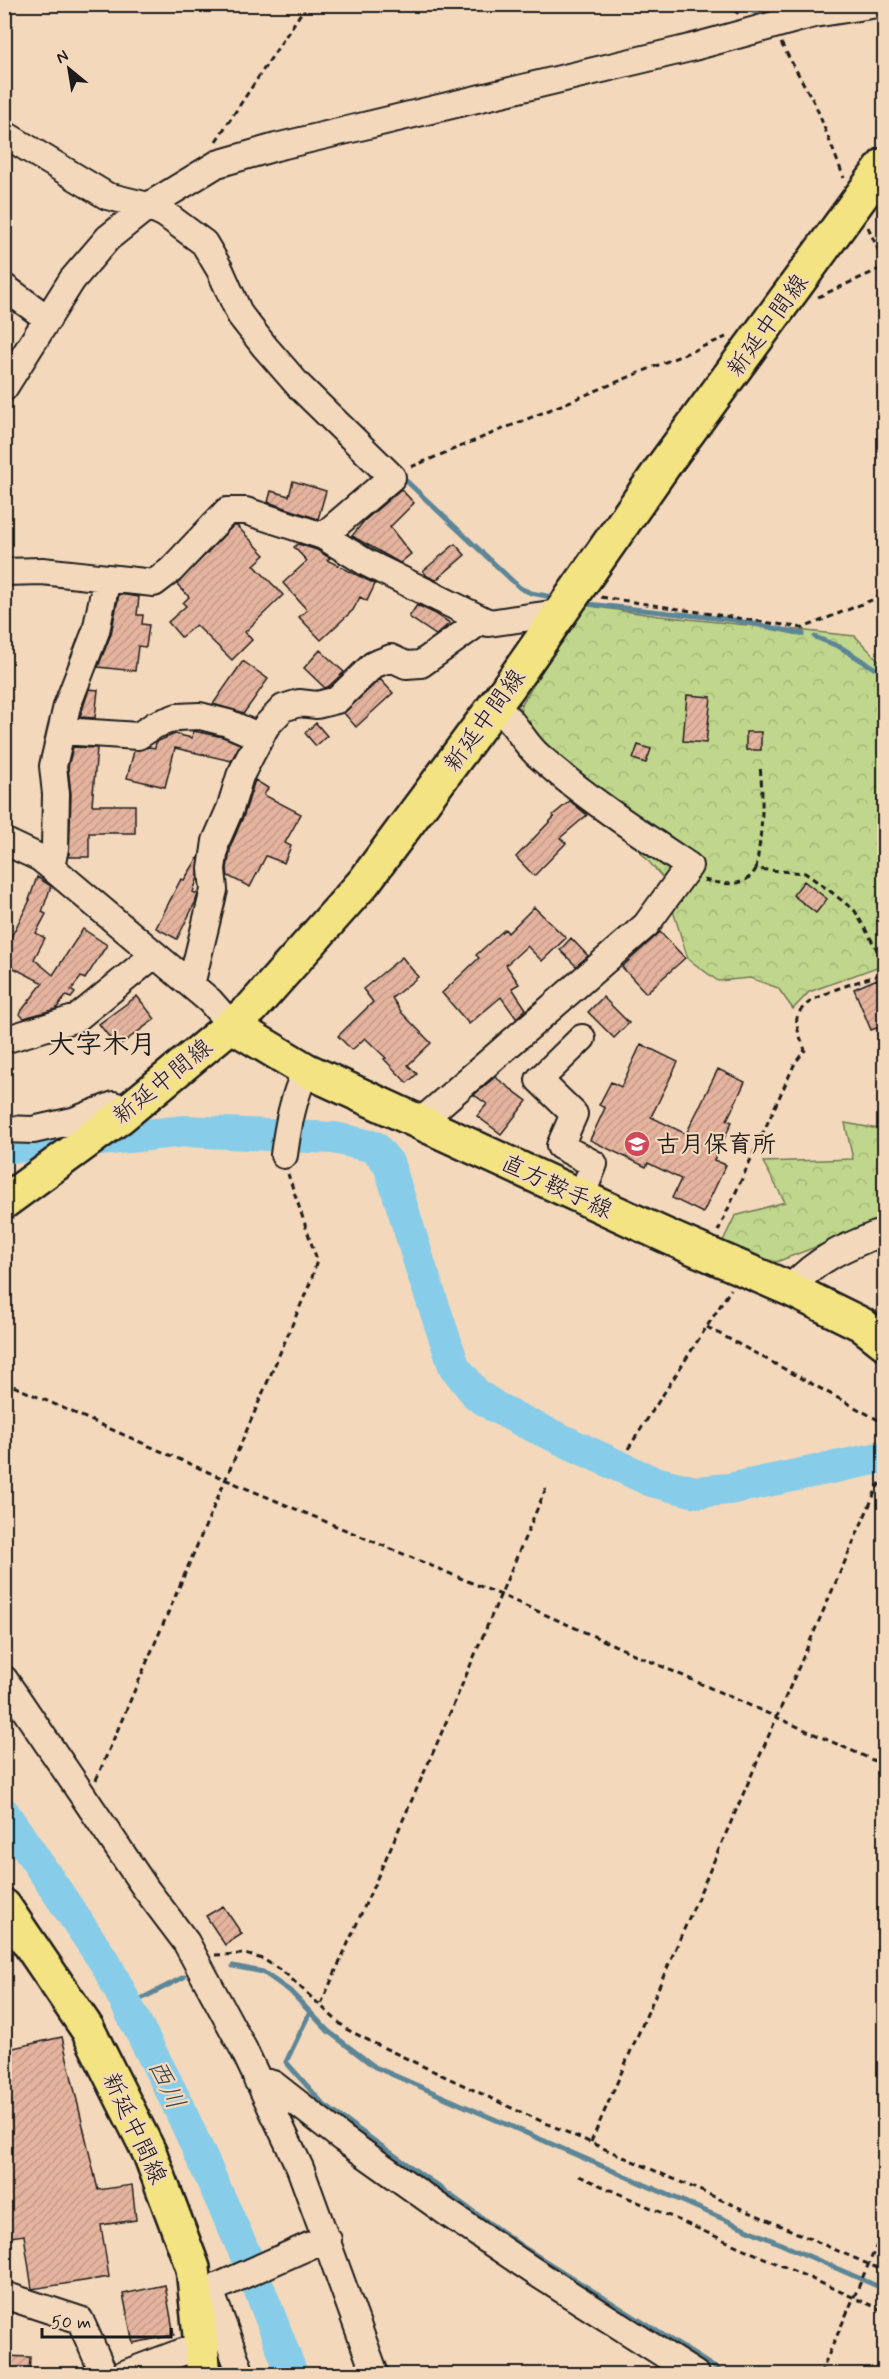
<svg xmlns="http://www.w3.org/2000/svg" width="889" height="2379" viewBox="0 0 889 2379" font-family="Mynerve,'Klee One',sans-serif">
	<defs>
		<pattern id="forest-crowns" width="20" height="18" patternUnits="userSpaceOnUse" patternTransform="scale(1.5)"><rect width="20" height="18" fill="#c0d68c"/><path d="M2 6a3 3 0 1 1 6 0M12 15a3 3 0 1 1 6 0" fill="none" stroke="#a4b778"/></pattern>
		<pattern id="building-hatch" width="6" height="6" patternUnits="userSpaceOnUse" patternTransform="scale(1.5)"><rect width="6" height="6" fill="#e5b49f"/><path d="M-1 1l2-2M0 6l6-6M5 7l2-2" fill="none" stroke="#c49a88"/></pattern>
	</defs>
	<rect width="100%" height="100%" fill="#f4d8bb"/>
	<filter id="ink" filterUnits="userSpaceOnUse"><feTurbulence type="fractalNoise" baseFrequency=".0167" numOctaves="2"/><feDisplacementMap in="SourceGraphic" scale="12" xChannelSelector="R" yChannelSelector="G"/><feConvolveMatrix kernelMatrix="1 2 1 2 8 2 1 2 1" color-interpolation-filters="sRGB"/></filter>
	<g filter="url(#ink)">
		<path fill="url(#forest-crowns)" stroke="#6e7954" stroke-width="1.5" d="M583 605 659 616 855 636 884 666V957L877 967 809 992 793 1009 778 988 750 978 718 981 688 959 663 878 619 827 518 734V710Z
			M845 1123 884 1130V1221L771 1264 722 1243 735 1216 785 1202 763 1162 853 1159Z"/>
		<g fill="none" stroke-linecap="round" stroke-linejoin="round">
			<path stroke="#5c8697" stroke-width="5" d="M742 4 763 18
				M4 120 14 126
				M399 474 520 588 531 593 552 597
				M588 604 734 620 803 634
				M815 637 840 647 874 668
				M233 1966 263 1972 290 1991 328 2031 375 2067 884 2289
				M127 2006 184 1977
				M310 2012 286 2062 324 2105 520 2245 725 2374"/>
			<path stroke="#87cde9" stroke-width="32" d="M4 1147 43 1146 185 1131 334 1138 375 1147 389 1164 420 1265 454 1366 477 1395 497 1408 528 1424 651 1481 696 1492 729 1489 884 1457
				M4 1813 106 1964 175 2099 249 2262 292 2374"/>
		</g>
		<path fill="url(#building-hatch)" stroke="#1c1c1c" stroke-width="1.5" d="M293 481 326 491 318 519 268 502 271 491 289 496Z
			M401 489 414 503 390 527 411 554 400 563 352 536 364 521Z
			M233 526H237L265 555 254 565 283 595 245 632 252 640 232 660 196 625 181 637 168 622 186 606 183 603 189 597 177 584Z
			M298 544 317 550 330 558 327 560 375 584 367 601 360 597 353 610 321 640 299 617 307 610 283 583 307 561 294 547Z
			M455 544 465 555 436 580 427 576 423 571Z
			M119 594 139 597 137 615H143L142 624 149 625 146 647 138 646 135 671 98 667 111 634Z
			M417 605 436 614 450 623 436 635 409 617Z
			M320 650 344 672 329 686 325 688 304 668Z
			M243 661 268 679 244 713 213 704Z
			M380 679 393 693 356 727 344 713Z
			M89 689 98 690 95 718 80 717Z
			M687 695 711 697 706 743 683 741Z
			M316 723 327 736 316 746 305 733Z
			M193 731 223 737 240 744 231 761 175 748 165 787 127 778 134 751 149 747 155 748 156 742 175 734 192 738Z
			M746 732H761V750H746Z
			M638 745 651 749 646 763 633 759Z
			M73 747 97 748 92 805H135V833H89V857H69L71 794 68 767Z
			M255 780 268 788 264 795 301 814 285 843 291 846 284 863 266 856 250 887 228 876 227 869 231 845 244 815Z
			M570 801 587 815 560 838 566 843 534 876 516 857 554 817 553 815Z
			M199 856 198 877 193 892 198 894 195 903 177 939 156 928 181 879 184 880Z
			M37 877 51 886 42 912 46 914 36 933 45 938 34 959 53 975 83 929 107 945 85 979 81 977 71 990 75 993 71 998 66 996 56 1009 24 1018 19 1014 43 983 4 963V951L30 900H29Z
			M804 881 827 899 816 913 793 895Z
			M534 907 566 938 542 961 527 946 506 965 519 984 512 988 526 1009 516 1018 501 997 469 1024 442 993 479 958 476 955 505 929 508 933Z
			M660 932 685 958 646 993 622 967Z
			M571 938 588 956 576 966 560 950Z
			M402 957 418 977 392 998 402 1013 431 1043 408 1065 417 1074 407 1083 384 1059 386 1058 365 1038 352 1050 338 1036 373 1002 363 989Z
			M877 979 885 998V1025L871 1030 854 989Z
			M137 996 155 1019 117 1047 99 1024Z
			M603 997 629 1023 614 1038 588 1012Z
			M641 1044 678 1062 651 1117 686 1134 718 1069 745 1082 727 1120 732 1122 714 1160 726 1165 703 1213 672 1198 681 1179 648 1163 646 1167 590 1140 605 1108 599 1105 611 1082 621 1087Z
			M495 1077 527 1101 501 1134 477 1116 487 1104 474 1095Z
			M223 1906 242 1934 225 1945 206 1916Z
			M62 2037 98 2190 132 2185 136 2220 101 2225 109 2277 32 2289 24 2235 4 2238V2050Z
			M165 2285 174 2335 133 2343 123 2294Z
			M4 2356 30 2357 29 2374H4Z"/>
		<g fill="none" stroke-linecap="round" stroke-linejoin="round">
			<g stroke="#1c1c1c" stroke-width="30">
				<path id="minor" d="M4 134 107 196 148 206 165 214 204 243 220 270 240 315 265 347 299 386 392 477 323 536
					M4 287 48 319
					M4 388 72 280 108 238 148 206 217 164 276 147 690 48 814 14 878 4
					M4 572 42 571 154 583 171 570 227 511H246L323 536 367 563 489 623 551 614 558 616
					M62 731 138 736 155 725 177 717 200 716 228 723 260 737
					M4 841 40 858 51 867 210 1001 231 1025
					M51 867 55 848 56 794 53 766 67 706 96 631 107 578
					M191 985 214 890 212 869 216 841 230 809 240 776 266 726 283 708 299 703 317 705 337 700 373 665 391 658 406 665 421 664 482 620
					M4 1040 77 1018 154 955
					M419 1123 646 925 689 866C638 832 586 798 540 757 522 742 516 721 494 706
					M4 1129 33 1130 73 1121 114 1105 127 1112
					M284 1155C288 1125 293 1098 306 1070
					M581 1197 594 1164 560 1146 574 1114 539 1080 582 1038
					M790 1289C817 1258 847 1246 884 1232
					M4 1679 146 1889 186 1942 243 2048 300 2168 375 2374
					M257 2080 273 2084 342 2138 446 2212 535 2272 695 2374
					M196 2290H210L320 2241 328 2240
					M210 2290 241 2374
					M4 2295 80 2320 104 2374
					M124 2374 201 2345"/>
			</g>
			<g stroke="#1c1c1c" stroke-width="38">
				<path id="major" d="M231 1025 306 1070 673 1239 790 1289 861 1324 884 1342
					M4 1202 119 1118 252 1008 364 882 507 689 664 465 884 165
					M4 1906 88 2030 150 2154 193 2268 204 2374"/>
			</g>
			<path stroke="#1c1c1c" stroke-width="3" stroke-dasharray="6 4.5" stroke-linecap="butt" d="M725 4 739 14
				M781 43 816 106 844 178
				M216 141 307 4
				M868 227 884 263
				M818 297 884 267
				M411 467 726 337
				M601 597 803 628 884 595
				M756 869C762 831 764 805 760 766
				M704 880C722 884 745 889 756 869L805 873 830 891 855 911 884 962 883 970 878 975C857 983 801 996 797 1018 795 1027 802 1041 805 1050L795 1063 718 1231
				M707 1327 884 1423
				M4 1382 224 1479 501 1595 884 1765
				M628 1449 731 1289
				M96 1780 311 1281 317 1260 288 1174
				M215 1955 245 1954 263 1959 286 1974 346 2029 378 2045 516 2110 884 2271
				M321 2004 435 1748 547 1486
				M591 2142 877 1488 884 1476
				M579 2176 884 2311
				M820 2374 884 2229"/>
			<use href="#minor" stroke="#f4d8bb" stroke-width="26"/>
			<use href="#major" stroke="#f4e382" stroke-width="33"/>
		</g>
	</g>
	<defs>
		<g id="school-disc" transform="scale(1.35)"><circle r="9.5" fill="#d1495b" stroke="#f4d8bb"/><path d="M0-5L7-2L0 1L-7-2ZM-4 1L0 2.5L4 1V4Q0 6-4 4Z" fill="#fff"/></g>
	</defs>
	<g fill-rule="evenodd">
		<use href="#school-disc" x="637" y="1144"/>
	</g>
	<g text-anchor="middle" stroke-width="4.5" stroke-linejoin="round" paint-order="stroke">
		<g font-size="24" fill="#1c1c1c" stroke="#f4d8bb">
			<text transform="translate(767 325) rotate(-54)" y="8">新延中間線</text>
			<text transform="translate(484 720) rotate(-54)" y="8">新延中間線</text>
			<text transform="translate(162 1081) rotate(-39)" y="8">新延中間線</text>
			<text transform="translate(557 1186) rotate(25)" y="8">直方鞍手線</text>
			<text transform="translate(135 2128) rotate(65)" y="8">新延中間線</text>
		</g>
		<g font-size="24" font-weight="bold" fill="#1c1c1c" stroke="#f4d8bb" text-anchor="start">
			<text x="656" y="1152">古月保育所</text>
		</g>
		<g font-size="26" font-style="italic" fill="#37484f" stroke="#f4d8bb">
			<text transform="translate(167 2084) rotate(64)" y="9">西川</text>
		</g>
		<g font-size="27" font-weight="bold" fill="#1c1c1c" stroke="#f4d8bb">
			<text x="102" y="1053">大字木月</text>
		</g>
	</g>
	<rect width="889" height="2379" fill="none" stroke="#f4d8bb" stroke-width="24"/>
	<rect x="12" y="12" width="865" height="2355" fill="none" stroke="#1c1c1c" stroke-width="2" filter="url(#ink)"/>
	<g transform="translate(69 69) rotate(330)" stroke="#f4d8bb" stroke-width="4.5" paint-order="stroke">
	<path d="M0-4.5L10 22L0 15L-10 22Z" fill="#1c1c1c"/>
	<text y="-9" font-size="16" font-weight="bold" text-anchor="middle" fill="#1c1c1c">N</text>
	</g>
	<path d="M42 2328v9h129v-9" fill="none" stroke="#1c1c1c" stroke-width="3"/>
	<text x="51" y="2328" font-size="18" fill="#1c1c1c" stroke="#f4d8bb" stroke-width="4.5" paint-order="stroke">50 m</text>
</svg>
